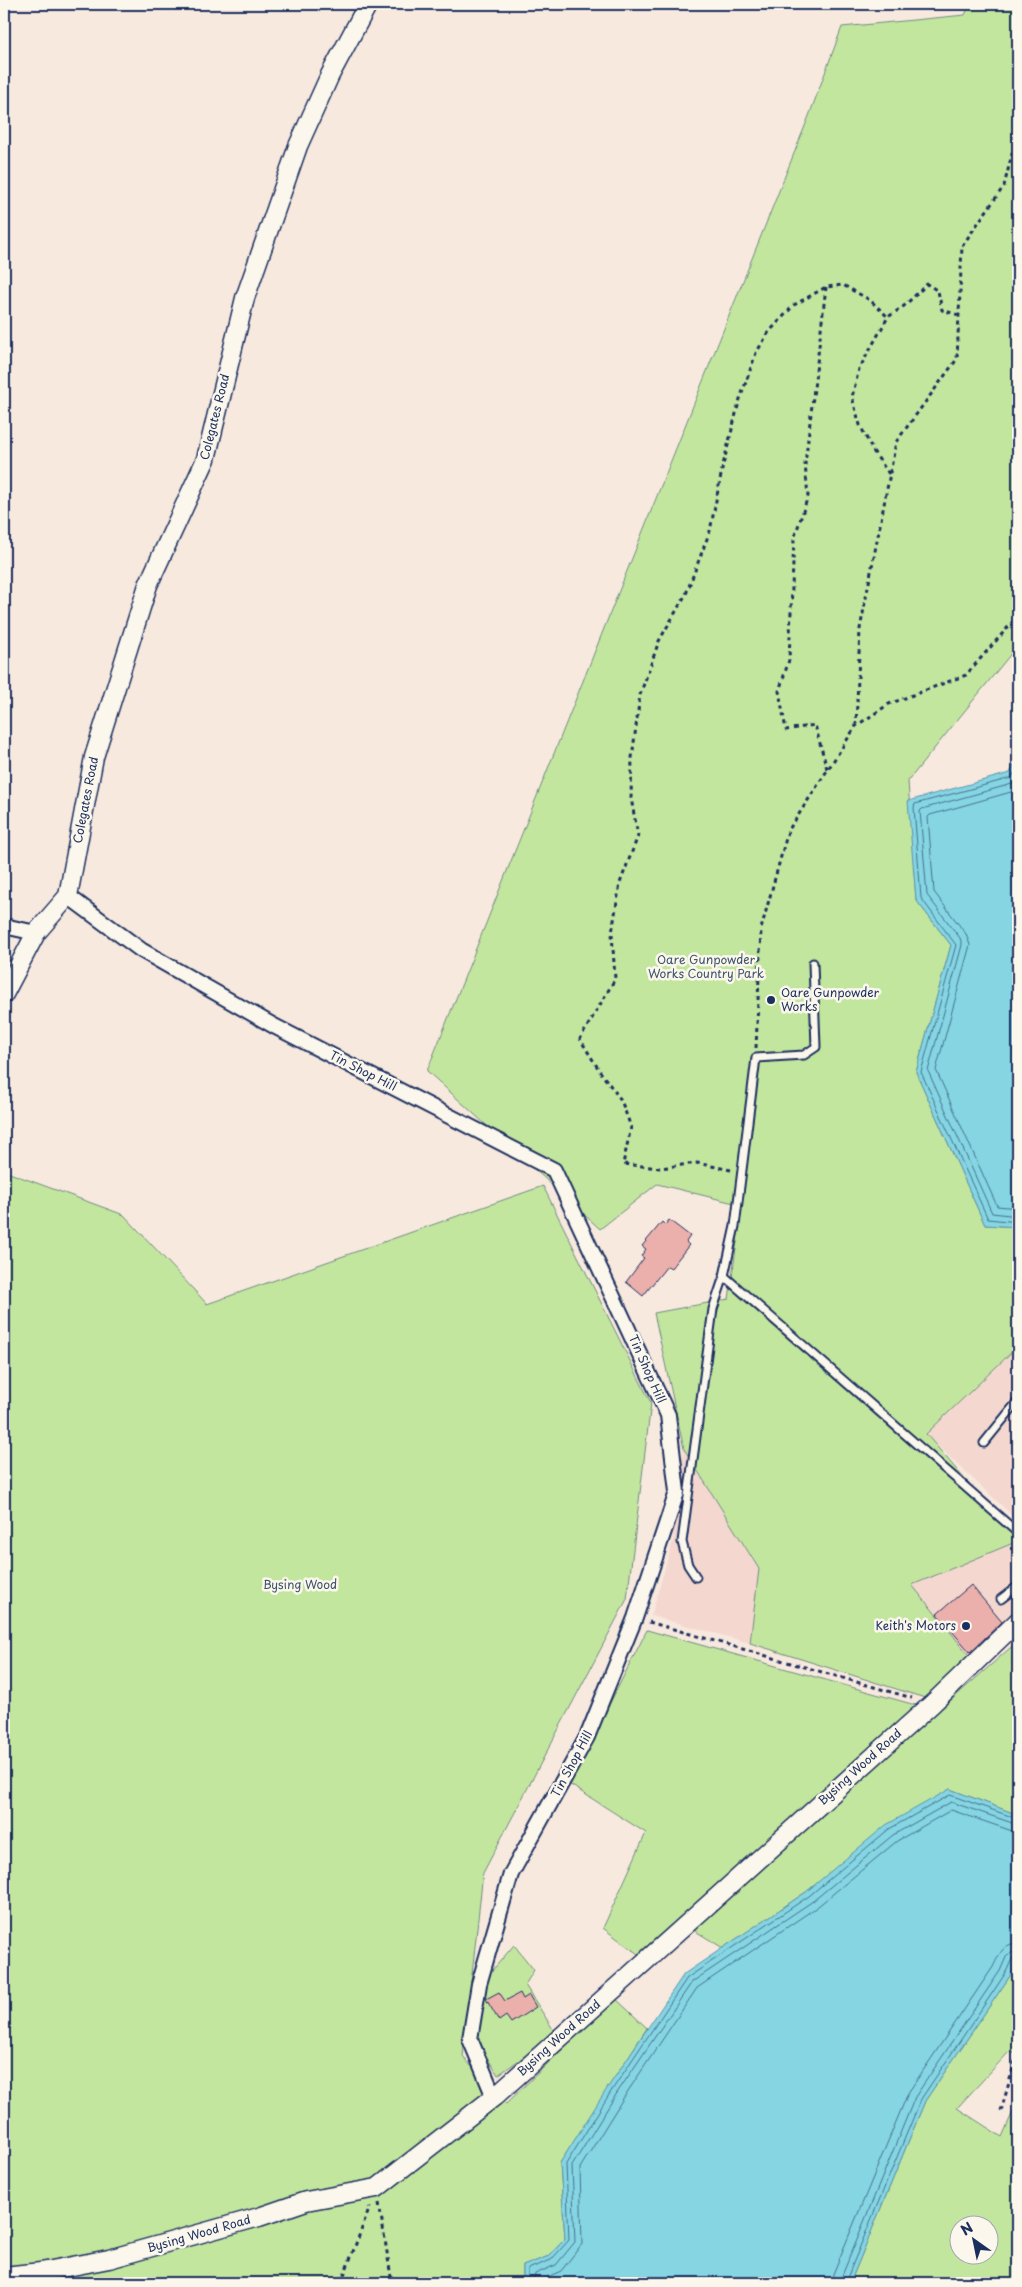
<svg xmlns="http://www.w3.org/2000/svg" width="1022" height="2287" viewBox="0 0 1022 2287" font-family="'Playpen Sans',sans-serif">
	<rect width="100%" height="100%" fill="#f8e9df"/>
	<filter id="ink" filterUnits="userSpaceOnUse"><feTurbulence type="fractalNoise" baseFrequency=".02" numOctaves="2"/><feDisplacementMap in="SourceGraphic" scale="10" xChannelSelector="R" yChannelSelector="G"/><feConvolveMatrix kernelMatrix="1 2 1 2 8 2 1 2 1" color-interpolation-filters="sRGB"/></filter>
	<g filter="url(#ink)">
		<path fill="#f4d8d0" d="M1018 1346V1521L925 1434Z
			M684 1449 759 1569 750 1643 651 1616 673 1540Z
			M1018 1541V1614L973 1660 912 1585Z"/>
		<path fill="#c3e69f" stroke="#6f8a7e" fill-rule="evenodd" d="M970 4H1018V645L908 781 916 900 951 945 916 1072 985 1225 1018 1227V1346L926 1434 1018 1541 912 1585 973 1660 925 1698 750 1643 759 1569 684 1449 654 1313 729 1299 742 1205 657 1184 600 1229 427 1071 809 116 842 27 965 15Z
			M4 1171 124 1215 207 1304 543 1186 651 1403 627 1599 483 1873 463 2057 506 2104 615 1998 647 2028 560 2163 565 2239 549 2256 523 2266V2283H4Z
			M647 1630 919 1706 638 1954 603 1928 646 1833 569 1784Z
			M1018 1641V1815L950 1789 806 1892 723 1948 692 1929Z
			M514 1945 534 1970 525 1985 556 2034 498 2075 475 2038 485 1979Z
			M1018 1957V2051L1008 2053 957 2108 1002 2137 1018 2100V2283H850L925 2101 1010 1976ZM960 2224H990V2254H960Z"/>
		<path fill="#85d5e2" stroke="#5b93ad" d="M1018 757V1227L985 1225 916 1072 951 945 916 900 908 801 1010 773Z
			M950 1789 1018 1815V1957L1010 1976 925 2101 850 2283H523V2266L549 2256 565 2239 560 2163 608 2087 684 1974 806 1892 886 1825Z"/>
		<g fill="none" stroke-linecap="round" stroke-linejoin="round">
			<path stroke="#457193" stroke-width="1" d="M1018 768 1011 778 915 804 914 807 921 898 956 945 921 1072 988 1219 1018 1222
				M1018 781 1012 784 922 809 920 811 927 895 960 938 962 945 928 1071 992 1213 1018 1216
				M1018 790 930 815 928 817 934 892 966 934 970 945 936 1070 997 1206 1018 1208
				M528 2283V2269L551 2260 569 2240 566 2164 612 2090 687 1978 809 1896 889 1829 950 1795 1018 1819
				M534 2283 535 2274 556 2265 575 2242 572 2166 617 2093 692 1982 813 1901 893 1835 951 1802 1018 1825
				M542 2283 543 2279 561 2271 582 2244 580 2168 624 2097 697 1988 817 1907 897 1841 951 1810 1018 1833
				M832 2283 833 2274 908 2093 993 1967C999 1955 1003 1943 1018 1943
				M839 2283 915 2097 1000 1971 1007 1955 1018 1950
				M845 2283 921 2099 1005 1974 1012 1959 1018 1956"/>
		</g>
		<path fill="#ecb0ac" stroke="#1b2f5e" d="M669 1220 690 1236 686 1242 689 1245 671 1268 667 1266 643 1296 626 1282 644 1258 641 1256 646 1249 642 1246 662 1222 665 1225Z
			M971 1585 1002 1622 970 1652 937 1614Z
			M499 1992 505 2001 520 1993 523 1999 529 1995 536 2007 511 2023 506 2016 499 2021 486 1999Z"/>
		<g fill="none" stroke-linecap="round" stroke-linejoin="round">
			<g stroke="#1b2f5e" stroke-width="11">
				<path id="service" d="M813 963 816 1047 804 1055 756 1058 735 1226 724 1276 1018 1533
					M984 1443 1018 1401
					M696 1577 688 1565 682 1542 713 1309 724 1276
					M1001 1599 1018 1586"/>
			</g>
			<g stroke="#1b2f5e" stroke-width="18">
				<path id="minor" d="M68 896 141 950 274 1026 554 1170 668 1415 677 1492 635 1618 587 1737 511 1874 479 1984 470 2039 494 2097
					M4 926 36 933"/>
			</g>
			<g stroke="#1b2f5e" stroke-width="21">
				<path id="tertiary" d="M4 994 36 933 68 896 94 757 148 585 206 459 245 298 298 146 330 75 368 4
					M4 2276 41 2272 109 2259 259 2217 306 2201 377 2188 494 2097 932 1704 1018 1621"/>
			</g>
			<path stroke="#1b2f5e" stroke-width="3" stroke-dasharray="4 4" stroke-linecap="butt" d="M826 287 805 464 808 496 794 539 789 660 779 691 786 730 815 725 827 769
				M889 474 873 451 860 425 852 397 859 369 888 317 904 306 927 284 938 291 942 310 959 315
				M856 726 860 629 896 442 957 359 962 246 1004 186 1018 130
				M756 1048 761 929 788 831 856 726 889 704 966 675 1018 616
				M731 1170 697 1163 660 1168 623 1164 631 1127 621 1100 601 1073 580 1039 615 979 612 933 620 883 638 836 631 798 632 758 640 695 659 641 686 594 710 531 723 465 739 402 756 353 769 332 794 305 826 287 843 285 870 300 888 317
				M649 1622 912 1698
				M1001 2111 1018 2051
				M379 2203 392 2283
				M341 2283 370 2207"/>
			<use href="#service" stroke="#fbf7ec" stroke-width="7"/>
			<use href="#minor" stroke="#fbf7ec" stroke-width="14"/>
			<use href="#tertiary" stroke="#fbf7ec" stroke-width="18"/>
		</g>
	</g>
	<g fill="#1b2f5e" stroke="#fbf7ec" stroke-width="2">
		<circle cx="771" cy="1000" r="5"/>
		<circle cx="966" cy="1626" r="5"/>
	</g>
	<g text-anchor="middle" stroke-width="5" stroke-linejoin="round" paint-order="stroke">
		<g font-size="12" fill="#1b2f5e" stroke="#fbf7ec">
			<text transform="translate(215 417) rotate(-76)" y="4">Colegates Road</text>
			<text transform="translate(86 800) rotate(-79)" y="4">Colegates Road</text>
			<text transform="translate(363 1071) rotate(27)" y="4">Tin Shop Hill</text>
			<text transform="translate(647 1369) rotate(66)" y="4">Tin Shop Hill</text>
			<text transform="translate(572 1764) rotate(-62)" y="4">Tin Shop Hill</text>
			<text transform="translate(860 1767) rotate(-42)" y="4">Bysing Wood Road</text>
			<text transform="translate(559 2038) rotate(-42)" y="4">Bysing Wood Road</text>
			<text transform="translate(199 2234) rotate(-16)" y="4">Bysing Wood Road</text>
		</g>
		<g font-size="12" fill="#3d546b" stroke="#fbf7ec">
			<text x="706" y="964">Oare Gunpowder<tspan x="706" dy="14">Works Country Park</tspan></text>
			<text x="300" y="1589">Bysing Wood</text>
		</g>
		<g font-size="12" fill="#1b2f5e" stroke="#fbf7ec" text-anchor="start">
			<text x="781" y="997">Oare Gunpowder<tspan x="781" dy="14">Works</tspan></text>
			<text x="956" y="1630" text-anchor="end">Keith's Motors</text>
		</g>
	</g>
	<rect width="1022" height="2287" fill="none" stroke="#fbf7ec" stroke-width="20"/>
	<rect x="10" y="10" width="1002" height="2267" fill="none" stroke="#1b2f5e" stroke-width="2" filter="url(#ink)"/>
	<g transform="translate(974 2240) rotate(327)"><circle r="24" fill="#fbf7ec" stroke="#a1a7b3"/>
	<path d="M0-4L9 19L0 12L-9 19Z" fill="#1b2f5e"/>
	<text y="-8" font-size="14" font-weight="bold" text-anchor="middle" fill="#1b2f5e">N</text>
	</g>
</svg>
